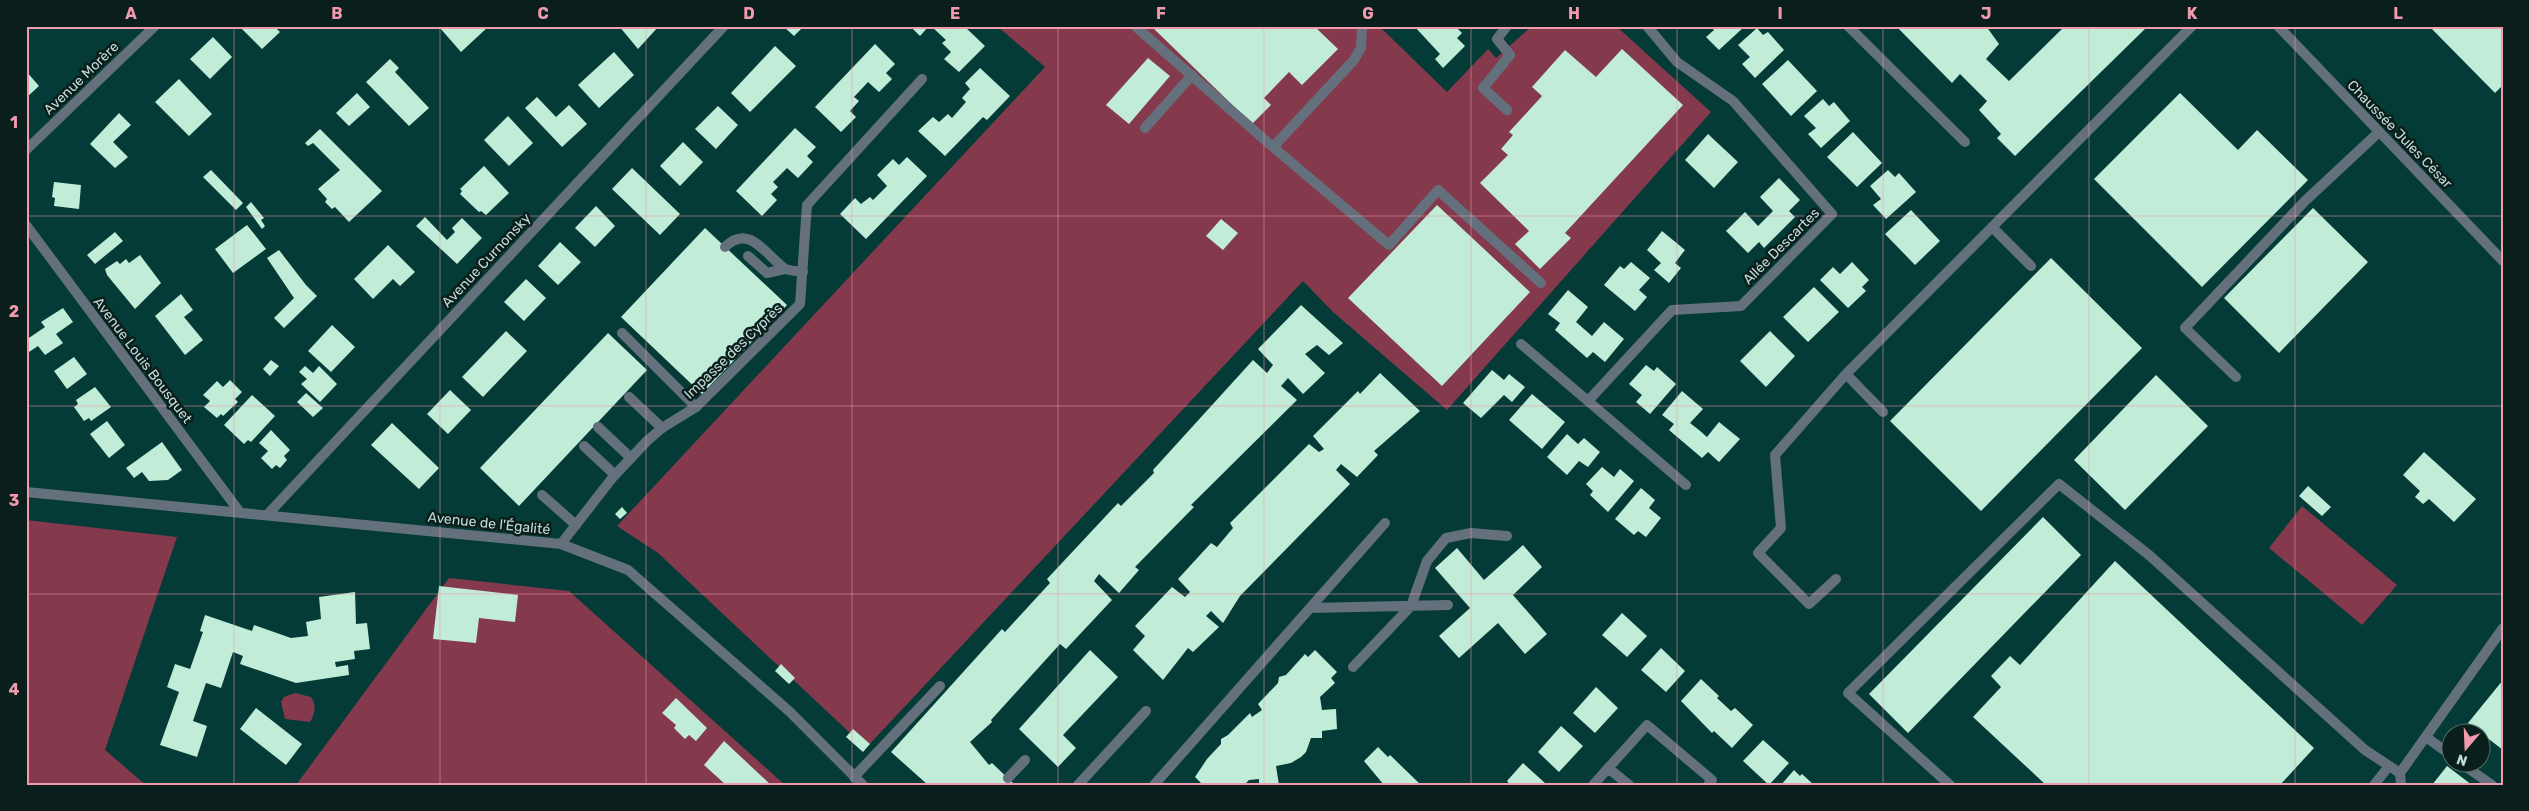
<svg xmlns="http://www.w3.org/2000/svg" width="2529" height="811" viewBox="0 0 2529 811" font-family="Rubik,sans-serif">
	<rect width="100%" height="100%" fill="#043b37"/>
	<path fill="#84394d" d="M997 26H1379L1447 92 1488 49 1496 58 1532 26H1616L1711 112 1447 410 1333 312 1303 281 866 748 658 553 617 526 1045 67Z
		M2302 506 2397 585 2362 625 2269 548Z
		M26 520 177 537 105 750 146 785H26Z
		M449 578 569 591 785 785H296Z
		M295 693 311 697C317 706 315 713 310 722L285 719 281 702 284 697Z"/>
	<path fill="#c0ecd8" d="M239 26H274L280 32 262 49Z
		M441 26H489L461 52 440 28Z
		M619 26H659L638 49Z
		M783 26H804L794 36Z
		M910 26H929L920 36Z
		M931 26H964L985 46 959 72 944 59 951 52 942 43 946 40Z
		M1151 26H1314L1338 49 1302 85 1289 72 1264 98 1271 105 1252 124Z
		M1414 26H1455L1462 33 1457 38 1465 46 1443 68 1435 59 1440 54Z
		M1710 26H1745L1719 50 1706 37 1714 30Z
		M1896 26H1986L1999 44 1986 59 2009 81 2065 26H2148L2015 156 1997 138 2001 134 1979 110 1987 101 1960 74 1952 83Z
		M2429 26H2503V85L2495 93Z
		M1757 28 1763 35 1768 32 1784 50 1755 78 1742 64 1750 57 1738 45Z
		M213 37 232 57 210 79 190 59Z
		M875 44 895 64 886 73 892 79 879 92 868 82 854 97 859 101 850 111 856 117 841 132 815 107Z
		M775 46 796 66 750 112 731 93Z
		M1622 49 1683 105 1565 233 1571 238 1540 269 1515 244 1529 231 1480 183 1508 155 1501 149 1513 135 1509 132 1542 96 1532 87 1565 50 1596 77Z
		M614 52 634 75 599 108 578 85Z
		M1148 58 1170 76 1129 124 1106 105Z
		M390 59 399 68 395 72 429 108 409 126 366 82Z
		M1788 60 1817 91 1791 116 1762 84Z
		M980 68 1010 96 987 120 983 117 945 156 918 131 933 117 939 122 948 114 952 118 966 102 962 98 970 89 965 83Z
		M26 71 39 86 26 98Z
		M179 79 212 114 189 136 155 102Z
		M357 93 370 107 349 126 336 113Z
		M2180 93 2238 150 2257 130 2308 180 2202 287 2094 179Z
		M537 97 556 117 569 105 587 124 562 147 525 108Z
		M1823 99 1829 106 1834 102 1850 121 1821 148 1808 134 1816 128 1804 116Z
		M718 106 738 125 716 149 695 129Z
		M119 113 131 125 113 142 128 157 115 168 90 144Z
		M508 116 533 143 509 166 484 140Z
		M795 128 816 147 807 156 813 162 798 178 787 168 773 182 778 187 771 194 777 200 762 216 736 191Z
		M320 129 382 191 349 222 335 207 332 209 325 202 327 199 318 189 340 170 313 143 308 146 305 143Z
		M1853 132 1882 163 1857 187 1827 157Z
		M1708 134 1738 162 1714 188 1685 160Z
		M683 142 703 162 680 186 660 166Z
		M907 157 927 176 866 239 840 214 855 198 861 204 870 197 873 200 887 186 877 175 893 159 899 165Z
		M484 166 509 193 486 215 481 211 479 212 460 194 462 191 460 189Z
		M632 168 680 214 660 235 612 189Z
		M211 170 243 203 236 210 203 177Z
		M1888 170 1895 177 1899 173 1916 192 1886 219 1873 205 1881 199 1870 186Z
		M1779 178 1800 200 1789 211 1795 217 1764 248 1759 242 1748 253 1726 231 1745 212 1758 226 1773 211 1760 197Z
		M54 182 81 185 79 209 54 206 55 198 52 197Z
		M251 202 264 218 261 220 265 226 262 229 246 207Z
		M1437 205 1530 292 1442 386 1348 298Z
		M596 206 615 226 595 247 575 228Z
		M2313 208 2368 262 2279 353 2224 298Z
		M1911 210 1940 241 1915 265 1885 234Z
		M425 217 447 240 455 232 452 228 462 218 482 238 457 264 416 226Z
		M1221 219 1238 233 1223 250 1206 236Z
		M247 225 266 249 233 273 215 249Z
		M705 228 787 305 702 394 621 317Z
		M1662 231 1685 250 1675 263 1681 268 1669 283 1654 270 1661 263 1647 250Z
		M115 232 123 241 95 264 87 255Z
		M560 242 581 262 558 285 538 266Z
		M388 245 415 272 400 286 393 279 373 299 354 279Z
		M279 250 306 285 317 296 284 328 274 318 294 298 267 258Z
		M140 255 161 283 135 309 107 275 105 269 117 261 120 264 126 259 129 263Z
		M2051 258 2142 348 1981 511 1890 421Z
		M1631 262 1650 278 1639 290 1647 297 1635 311 1604 285 1620 266 1624 269Z
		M1852 262 1869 280 1862 287 1866 291 1848 308 1820 280 1833 267 1840 274Z
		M526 279 546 298 524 321 504 302Z
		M1814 287 1839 312 1808 342 1783 317Z
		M1568 290 1588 307 1576 322 1592 336 1604 322 1624 339 1605 362 1593 352 1587 358 1555 330 1560 323 1548 314Z
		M181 294 193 310 184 317 203 340 185 355 155 316Z
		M1301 305 1343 343 1329 355 1317 345 1305 354 1325 373 1303 394 1288 378 1281 386 1297 400 1191 505 1194 507 1135 567 1139 570 1119 593 1099 574 1094 581 1112 600 1066 649 1060 644 991 720 992 722 970 742 989 765 992 763 1015 785H928L891 752 1002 629 1005 632 1050 583 1047 579 1118 503 1121 506 1154 473 1153 470 1253 360 1267 373 1273 365 1258 349Z
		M63 308 73 322 56 334 63 343 45 355 38 346 26 354V340L45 327 41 322Z
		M332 325 355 347 331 372 308 351Z
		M506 331 527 351 483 397 462 377Z
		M1770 331 1795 356 1766 387 1740 361Z
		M608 333 647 370 519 506 480 468Z
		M74 357 87 374 67 389 54 371Z
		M271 360 279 366 270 376 263 369Z
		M1646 365 1654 371 1657 367 1676 384 1650 414 1636 402 1642 395 1629 384Z
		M305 366 313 373 319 366 337 384 320 402 301 384 307 379 299 372Z
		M1492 370 1504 380 1509 374 1525 387 1512 402 1504 395 1481 418 1463 403Z
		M1380 373 1420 411 1374 451 1378 455 1357 477 1341 464 1336 470 1350 484 1240 596 1223 623 1211 611 1206 616 1219 627 1193 652 1188 648 1163 680 1133 650 1145 636 1135 626 1172 587 1185 597 1190 592 1178 579 1211 543 1217 547 1233 528 1230 523 1309 444 1319 452 1324 449 1313 436 1358 391 1360 394Z
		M2156 375 2208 426 2125 510 2074 460Z
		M230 380 242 392 235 399 238 402 223 416 221 414 217 418 204 407 210 401 203 395 217 381 223 387Z
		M95 387 111 407 91 421 89 418 84 421 74 407 78 404 76 400Z
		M450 390 471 410 448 434 427 414Z
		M1682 391 1703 409 1690 423 1699 430 1707 437 1719 422 1740 439 1719 462 1708 452 1702 458 1669 430 1674 424 1662 415Z
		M306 393 323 408 313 417 297 402Z
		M1532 394 1565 422 1542 449 1509 420Z
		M252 395 275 416 251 442 248 440 244 444 224 425Z
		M107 421 125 445 109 458 90 434Z
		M392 423 439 468 419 489 371 445Z
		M271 430 290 450 284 456 287 460 280 468 276 465 272 469 261 458 268 451 259 443Z
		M1567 434 1578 444 1584 438 1600 452 1588 467 1579 461 1567 475 1547 457Z
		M162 442 182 470 168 480 149 481 142 472 134 478 126 468Z
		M2424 452 2476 499 2454 522 2429 499 2423 504 2415 497 2420 491 2403 475Z
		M1602 467 1614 477 1620 469 1634 481 1608 512 1590 495 1593 491 1586 484Z
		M2308 486 2331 507 2322 516 2299 496Z
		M1641 488 1655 500 1649 508 1661 518 1646 537 1638 531 1634 535 1615 519Z
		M622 507 627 513 620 519 615 514Z
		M2043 517 2081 555 1908 733 1869 694Z
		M1523 545 1542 567 1513 595 1547 634 1525 654 1498 623 1459 658 1439 636 1470 608 1435 568 1457 548 1484 580Z
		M2115 561 2314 748 2280 785H2046L1973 717 2001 687 1991 676 2010 656 2020 665Z
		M439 586 518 595 515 622 479 618 476 643 433 639Z
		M355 592 356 624 367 623 370 649 354 651 355 659 335 662 336 667 348 665 349 675 296 683 240 664 243 656 233 652 221 688 206 683 193 721 207 726 197 757 160 745 179 692 167 687 175 664 190 669 203 632 200 631 205 615 252 631 254 625 291 638 308 636 306 622 321 619 319 597Z
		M1622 613 1647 636 1627 657 1602 635Z
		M1661 648 1685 671 1666 692 1641 670Z
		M1090 650 1118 677 1063 735 1076 748 1058 767 1019 729Z
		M1315 650 1337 672 1331 678 1335 683 1320 697 1322 710 1336 709 1337 729 1322 731V738H1311L1306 752 1301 757 1291 763 1276 766 1279 785H1259V779L1249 780 1244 785H1203L1195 777 1207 759 1221 744V739L1228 735 1250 713 1252 717 1262 710 1258 704 1278 683 1279 677 1286 675 1305 654 1308 657Z
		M781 664 795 678 789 684 775 671Z
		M1701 679 1719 696 1717 698 1731 711 1735 708 1753 725 1732 748 1714 731 1712 733 1681 701Z
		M2503 680V750L2468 723Z
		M1596 687 1618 708 1595 733 1573 713Z
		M676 698 707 728 696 741 689 735 685 739 674 728 676 725 662 713Z
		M256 708 302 744 286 765 240 729Z
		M1561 726 1583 746 1559 772 1538 752Z
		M853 729 870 744 863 752 846 737Z
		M1763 740 1789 763 1769 785 1743 761Z
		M724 741 771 785H726L704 765Z
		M1378 747 1388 757 1390 755 1421 785H1384L1364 761Z
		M1523 763 1545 783 1543 785H1510L1507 781Z
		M2447 766 2468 782 2471 785H2432Z
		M1794 770 1800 776 1802 774 1814 785H1781Z"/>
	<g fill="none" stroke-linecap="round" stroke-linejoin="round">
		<path stroke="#64717d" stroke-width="10" d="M1135 26 1273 147 1354 60 1361 48 1362 26
			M1848 26 1965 142
			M1507 110 1483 88 1510 55 1497 39 1507 26
			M1145 128 1192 75
			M1273 147 1389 245 1438 190 1541 283
			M1992 227 2031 266
			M725 247C749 223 766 255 784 268 788 271 797 271 803 272
			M748 256 767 273 785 269
			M622 333 696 407
			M2236 377 2185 328 2305 201 2379 132
			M629 397 662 428
			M1883 412 1846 374 2192 26
			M598 427 631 458
			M584 446 615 475
			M542 495 576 525
			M1836 579 1809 604 1758 553 1781 528 1775 455 1846 374
			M1310 608 1448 605
			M1353 667 1411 606 1427 561 1446 538 1471 533 1507 536
			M2426 737 2452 756
			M2462 764 2492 785
			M854 777 940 686
			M1008 778 1025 760
			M1078 785 1146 711
			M1154 785 1385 523
			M1950 785 1848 693 2059 484 2149 555 2365 750 2400 773
			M2374 785 2389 766
			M2401 785 2400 773 2503 628"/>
		<path stroke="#64717d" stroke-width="10" d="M1647 26 1677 62 1733 101 1832 214 1741 306 1672 310 1588 401 1686 485
			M26 150 155 26
			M26 225 239 511
			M1521 344 1588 401
			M26 492 561 544 628 570 790 712 863 785
			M268 514 724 26
			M561 544 613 477 647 441 662 428 696 407 800 304 807 205 922 79
			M1608 768 1629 785
			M1593 785 1647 725 1712 780 1708 785"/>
		<path stroke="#64717d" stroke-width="10" d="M2278 26 2503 261"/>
	</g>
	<path fill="none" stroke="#f29aad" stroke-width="1" stroke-opacity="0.55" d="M234 26V785M440 26V785M646 26V785M852 26V785M1058 26V785M1264 26V785M1471 26V785M1677 26V785M1883 26V785M2089 26V785M2295 26V785M26 216H2503M26 406H2503M26 594H2503"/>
	<g text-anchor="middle" stroke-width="5" stroke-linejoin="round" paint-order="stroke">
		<g font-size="14" fill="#c2dbd7" stroke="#0a1e1c">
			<text transform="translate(81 78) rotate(-44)" y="5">Avenue Morère</text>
			<text transform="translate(2400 134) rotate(46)" y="5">Chaussée Jules César</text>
			<text transform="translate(1781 246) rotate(-45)" y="5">Allée Descartes</text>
			<text transform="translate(486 260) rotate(-47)" y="5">Avenue Curnonsky</text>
			<text transform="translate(733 351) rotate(-44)" y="5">Impasse des Cyprès</text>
			<text transform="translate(143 360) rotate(53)" y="5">Avenue Louis Bousquet</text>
			<text transform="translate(489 523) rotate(6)" y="5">Avenue de l'Égalité</text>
		</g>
	</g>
	<rect width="2529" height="811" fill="none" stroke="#0a1e1c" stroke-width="55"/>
	<g transform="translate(2466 748) rotate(199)"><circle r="24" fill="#0a1e1c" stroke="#546a67"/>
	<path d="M0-4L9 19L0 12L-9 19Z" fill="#f29aad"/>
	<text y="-8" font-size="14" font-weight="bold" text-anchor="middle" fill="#c2dbd7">N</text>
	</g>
	<rect x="28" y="28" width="2474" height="756" fill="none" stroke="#f29aad" stroke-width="2"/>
	<g font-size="16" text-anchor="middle" font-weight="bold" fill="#f29aad">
		<text x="131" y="19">A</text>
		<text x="337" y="19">B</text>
		<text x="543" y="19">C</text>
		<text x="749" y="19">D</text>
		<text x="955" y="19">E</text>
		<text x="1161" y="19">F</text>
		<text x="1368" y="19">G</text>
		<text x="1574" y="19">H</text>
		<text x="1780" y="19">I</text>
		<text x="1986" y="19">J</text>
		<text x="2192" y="19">K</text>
		<text x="2398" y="19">L</text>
		<text x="14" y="128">1</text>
		<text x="14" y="317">2</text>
		<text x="14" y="506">3</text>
		<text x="14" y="695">4</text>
	</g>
</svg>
